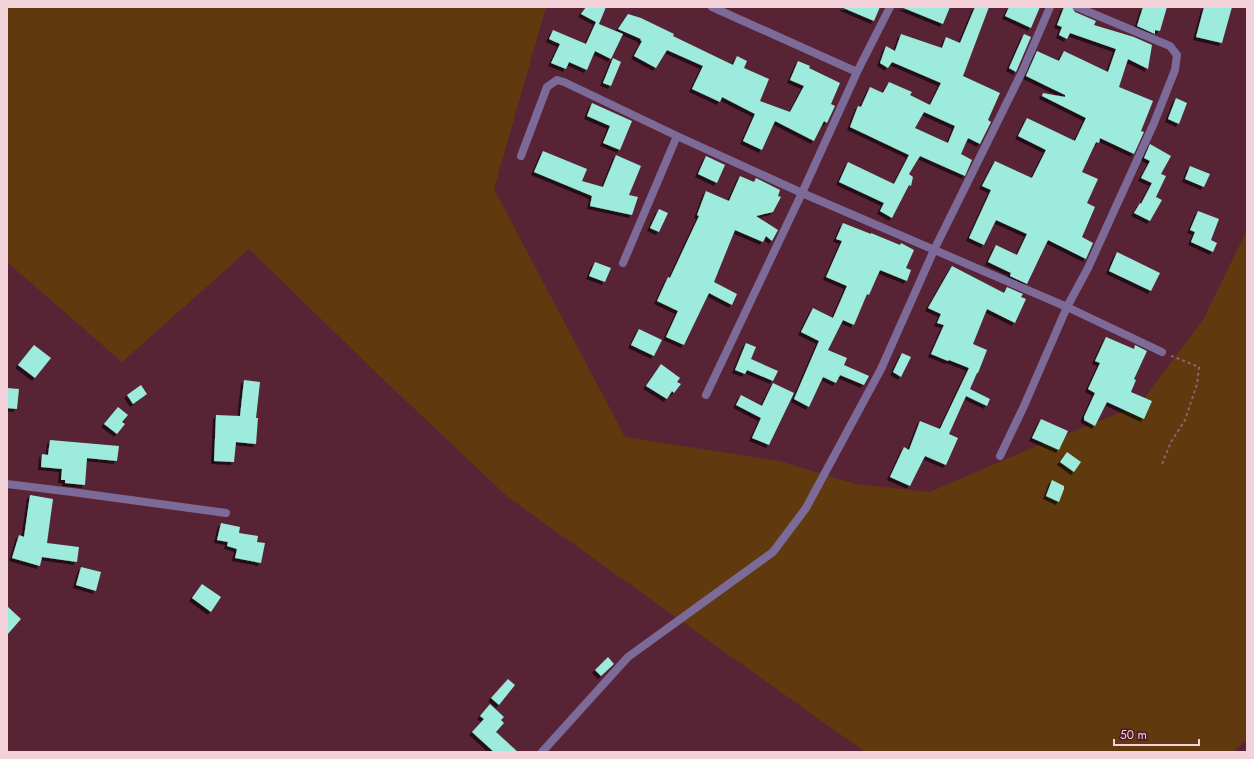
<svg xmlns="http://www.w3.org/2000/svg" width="1254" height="759" viewBox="0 0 1254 759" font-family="Jost,sans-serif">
	<defs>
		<filter id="shadow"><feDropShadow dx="-3" dy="3" stdDeviation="0" flood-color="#0009"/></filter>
	</defs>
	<rect width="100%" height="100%" fill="#582435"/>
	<path fill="#61390f" d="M7 7H546L494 189 625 437 779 461 856 484 930 492 1027 450 1139 405 1203 320 1247 230V739L1233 752H865L509 498 388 384 249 249 122 362 7 262Z"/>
	<path fill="#9cebdd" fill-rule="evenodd" filter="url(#shadow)" d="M586 7H606L599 24 623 34 611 59 595 51 587 70 569 62 566 69 551 63 560 44 549 39 553 30 586 44 596 22 581 14Z
		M841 7H880L874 21Z
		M901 7H950L943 24Z
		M975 7H989L963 76 1000 93 988 120 991 122 980 144 968 138 961 154 972 160 965 176 920 156 909 174 913 177 911 186 909 185 892 218 880 211 884 203 839 182 848 162 894 184 909 155 850 127 858 106 861 107 870 87 883 93 889 82 912 92 910 95 930 105 941 83 892 62 888 68 880 63 886 46 895 51 901 34 942 48 946 37 960 43ZM924 112 955 126 948 143 915 128Z
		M1009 7H1040L1031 28 1005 16Z
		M1064 7H1072L1075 12 1096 21 1094 25 1134 37 1152 45 1148 69 1128 59 1119 87 1153 101 1141 131 1144 132 1134 154 1100 138 1099 143 1096 142 1082 172 1098 179 1087 203 1095 207 1082 237 1093 243 1086 259 1048 240 1027 284 1010 276 1011 273 988 262 996 245 1017 255 1027 234 996 220 984 245 969 238 991 190 982 186 995 161 1032 178 1046 150 1018 136 1027 118 1075 141 1086 118 1042 96 1043 93 1065 97V95L1026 76 1037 51 1059 61 1064 51 1108 72 1116 49 1070 33 1067 39 1059 35 1062 27 1057 25Z
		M1143 7H1167L1160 31 1155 30V34L1137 26Z
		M1204 7H1232L1222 43 1196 37Z
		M628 14 641 18 674 34 673 36 733 65 737 56 747 61 744 68 769 79 760 101 790 112 804 86 790 80 798 61 810 66 809 68 840 83 831 104 835 106 827 123 824 121 814 141 775 121 762 150 743 141 755 114 722 97 720 102 692 89 703 66 667 50 656 68 634 56 642 41 640 40 641 39 618 29Z
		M1024 34 1031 37 1016 72 1009 68Z
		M613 58 621 62 611 86 603 83Z
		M1176 98 1187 103 1179 124 1168 119Z
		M592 103 632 121 620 150 603 143 610 126 587 116Z
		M1150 144 1171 156 1161 174 1166 176 1156 197 1162 200 1150 221 1134 213 1140 203 1141 204 1152 183 1141 178 1150 161 1144 158Z
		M543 151 587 169 582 181 603 187 616 155 641 166 629 195 638 197 632 215 590 206 592 196 534 172Z
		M706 156 725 165 717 183 698 174Z
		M1190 166 1210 174 1204 187 1185 179Z
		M740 176 754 182 756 178 780 190 778 196 781 197 773 212 756 216 778 230 772 241 766 236 763 242 735 230 714 282 737 294 732 305 709 293 684 345 666 337 678 311 657 301 668 277 670 278 699 216 697 215 706 191 729 201Z
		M659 209 668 213 659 232 650 228Z
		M1198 211 1219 219 1211 240 1217 243 1213 252 1191 242 1195 232 1190 230Z
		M843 223 871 234V233L900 245 901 243 914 250 906 268 911 270 907 281 880 270 869 295 867 294 854 325 843 320 828 350 847 358 844 365 869 376 864 385 840 375 836 383 823 377 809 407 794 399 819 341 801 332 813 308 833 318 847 286 826 277 842 241 836 239Z
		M1117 252 1160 273 1151 291 1109 271Z
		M595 262 611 268 605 282 589 276Z
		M952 266 1004 293 1007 287 1023 294 1021 297 1026 299 1015 323 987 309 973 344 987 350 978 373H977L970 389 990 399 987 406 966 396 949 434 958 438 946 465 925 456 910 486 890 477 904 447 909 450 920 421 940 429 969 368 949 360 948 361 931 354 944 325 937 323 941 314 928 308Z
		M639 329 662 340 654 356 631 345Z
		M1106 337 1134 349 1135 345 1147 351 1134 379 1136 380 1131 392 1152 401 1144 419 1107 402 1095 426 1084 420V417L1095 393 1088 389 1100 363 1095 361Z
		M746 343 756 347 751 359 778 371 773 381 747 370 745 374 735 370Z
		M34 345 51 358 35 378 18 365Z
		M902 353 911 357 901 377 893 372Z
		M661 364 680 378 677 382 681 384 674 393 672 391 667 399 646 386Z
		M244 380 260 382 256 418H258L256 444 236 442 234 462 214 461 216 415 240 416Z
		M773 383 794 393 769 445 752 438 761 418 736 405 741 395 762 406Z
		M141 385 147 394 133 404 127 395Z
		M7 388 19 389 17 409 7 408Z
		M118 407 128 415 122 422 125 424 117 434 104 424Z
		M1041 419 1068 431 1059 450 1032 438Z
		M50 440 119 446 117 461 87 458 85 485 65 483V480H61L62 469 41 467 42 454 48 455Z
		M1067 452 1081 462 1074 472 1060 462Z
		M1052 480 1064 486V489L1059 502 1046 496Z
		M30 495 53 499 47 543 79 547 77 562 42 557 40 566 12 558 19 535 24 537Z
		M221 523 240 527 239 533 258 536 257 542 265 543 261 563 235 558 237 549 227 546 228 542 217 540Z
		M81 567 101 572 96 591 76 585Z
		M202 584 221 597 211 612 192 598Z
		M7 606 21 619 7 635Z
		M608 657 614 664 601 676 595 670Z
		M508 679 515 685 499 705 491 698Z
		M490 704 504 717 501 720 504 723 496 732 518 752H494L472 732 484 719 480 716Z"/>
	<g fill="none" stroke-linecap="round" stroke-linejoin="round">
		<path stroke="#8f6270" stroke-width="2" stroke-dasharray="3 3" stroke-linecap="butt" d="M1162 464 1171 442 1185 420 1197 384 1199 367 1169 355"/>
		<path stroke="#7c6a98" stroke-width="8" d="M712 7 857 72
			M521 156 547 87 557 80 564 82 677 136 802 193 1067 307 1162 352
			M623 263 677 136
			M706 395 802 193 857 72 890 7
			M1000 456 1024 406 1067 307 1088 268 1154 123 1175 70 1177 55 1170 46 1077 7
			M7 484 72 492 226 513
			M542 752 628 657 773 552 806 508 881 369 934 250 1023 70 1050 7"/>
	</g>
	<rect width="1254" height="759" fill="none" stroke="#f3d1d9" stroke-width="16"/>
	<path d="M1114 739v6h85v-6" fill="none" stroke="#f3d1d9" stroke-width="2"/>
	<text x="1120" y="739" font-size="12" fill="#f3d1d9" stroke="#4d192b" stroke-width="3" paint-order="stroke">50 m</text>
</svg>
